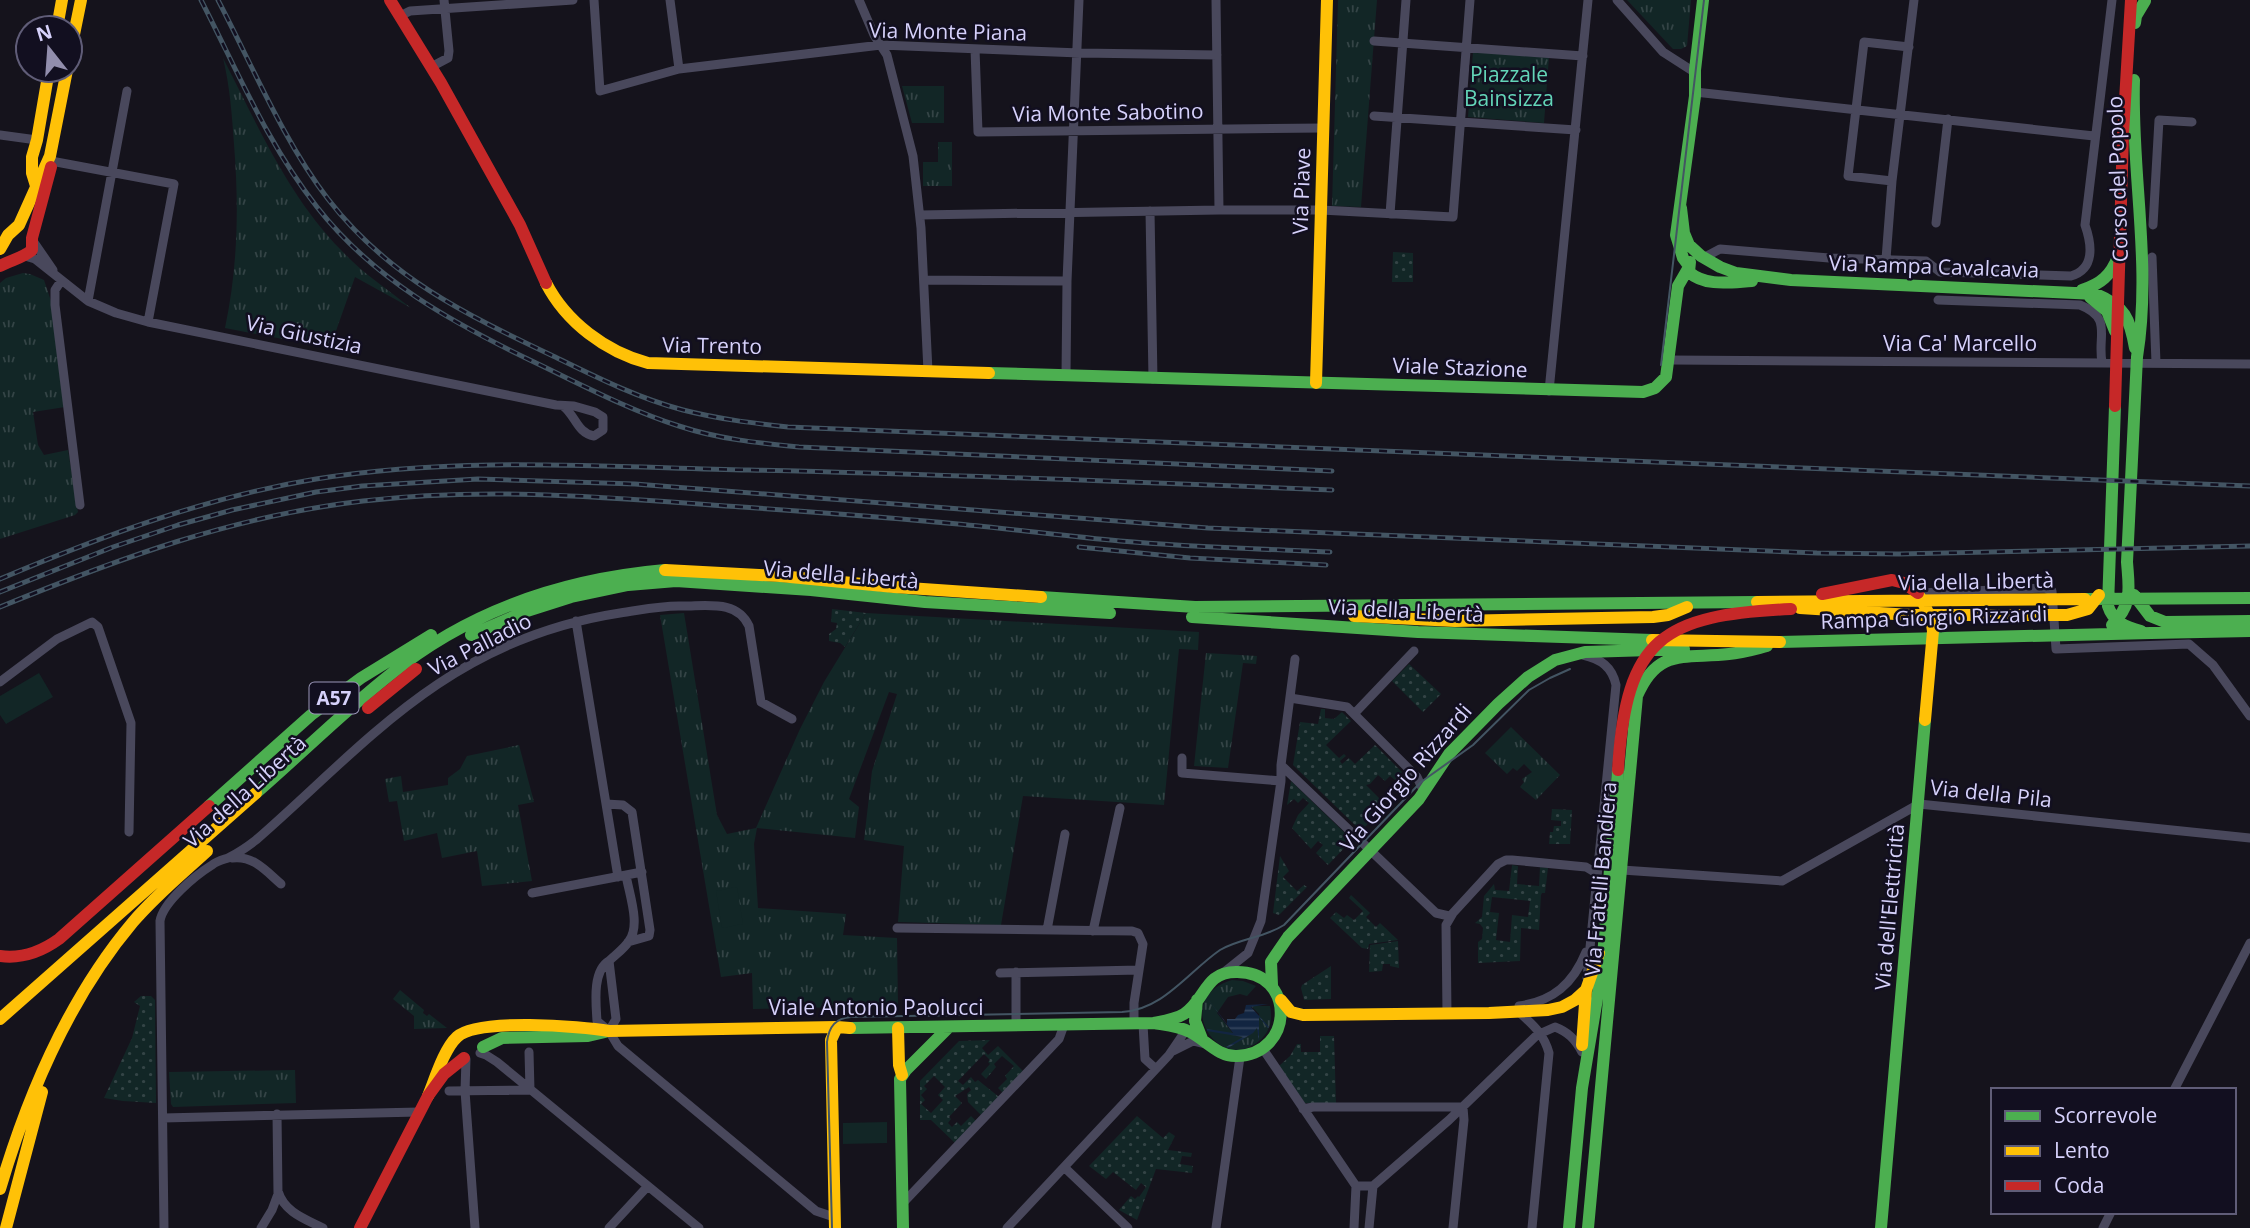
<svg xmlns="http://www.w3.org/2000/svg" width="2250" height="1228" viewBox="0 0 2250 1228" font-family="'Open Sans',sans-serif">
	<defs>
		<pattern id="grass-tufts" width="24" height="20" patternUnits="userSpaceOnUse" patternTransform="scale(1.75)"><rect width="24" height="20" fill="#122626"/><path d="M3 7l-1-3M5 7V3M7 7l1-3M15 17l-1-3M17 17v-4M19 17l1-3" fill="none" stroke="#344446"/></pattern>
		<pattern id="garden-dots" width="8" height="8" patternUnits="userSpaceOnUse" patternTransform="scale(1.75)"><rect width="8" height="8" fill="#122626"/><path d="M2 2h.1M6 6h.1" fill="none" stroke="#344446" stroke-width="1.8" stroke-linecap="round"/></pattern>
		<pattern id="water-rules" width="6" height="5" patternUnits="userSpaceOnUse" patternTransform="scale(1.75)"><rect width="6" height="5" fill="#122541"/><path d="M0 2.5h6" fill="none" stroke="#34445d"/></pattern>
	</defs>
	<rect width="100%" height="100%" fill="#15131c"/>
	<path fill="url(#grass-tufts)" d="M1338 0H1377L1361 207 1332 206Z
		M1627 0H1691L1687 46 1681 49H1673Z
		M1473 52 1549 57 1544 123 1468 117Z
		M223 58C257 124 288 196 341 250 361 272 387 289 411 308L355 277 330 348 225 328C238 267 239 206 234 144 232 115 230 87 223 58Z
		M902 86H944V123H912Z
		M938 142H952V186H923V162H938Z
		M23 273 30 274 44 280 52 304 65 407 33 412 38 445 44 455 68 450 78 512 75 515 0 539V283L6 278Z
		M684 613 717 815 727 834 756 828 800 729 824 682 866 613 1199 632 1198 650 1179 649 1164 805 1023 796 1001 925 898 922 904 846 864 840 872 771 897 694 889 692 849 799 859 807 855 838 757 828 754 844 758 908 846 914 843 935 897 938 898 1006 753 1009 752 973 721 977 660 615Z
		M1206 653 1257 656 1256 664 1243 663 1228 768 1194 766Z
		M1511 727 1560 775 1536 800 1520 787 1524 782 1522 779 1532 772 1524 764 1517 771 1513 768 1507 774 1485 753Z
		M519 745 534 802 518 805 532 881 482 886 477 851 442 858 437 833 404 841 397 801 389 802 385 779 401 776 403 792 448 785V778L460 769 467 756Z
		M1232 980 1243 981 1256 986 1247 996 1240 994 1228 997 1217 1013 1235 1036 1247 1037 1259 1026V1014L1251 1006H1270C1273 1020 1270 1032 1259 1041 1218 1076 1170 998 1232 980Z
		M400 990 424 1010 423 1013 427 1016 429 1014 447 1028 414 1029V1016L393 999Z
		M295 1070 296 1103 173 1107 171 1104 169 1072Z"/>
	<path fill="url(#garden-dots)" fill-rule="evenodd" d="M1393 252 1413 253V282H1392Z
		M832 609 866 613 845 647 840 643 829 641V634L836 629 837 623 831 622Z
		M1409 664 1441 694 1423 712 1392 681Z
		M1321 709H1325V718L1334 719 1342 712 1351 721 1326 745 1339 758 1344 754 1346 756 1340 761 1342 764 1349 758 1355 764 1375 745 1402 772 1395 780 1390 776 1385 781 1378 775 1370 784 1366 785 1386 805 1361 831 1293 765 1300 722 1318 724Z
		M1291 781 1352 840 1328 865 1316 853 1323 845 1318 841 1311 849 1292 828 1298 815 1309 803 1303 798 1298 803 1294 799 1287 805Z
		M1552 809 1572 810 1570 844H1549L1550 832H1553L1554 826H1561V821L1551 820Z
		M1280 856 1289 871 1283 877 1297 891 1304 885 1307 887 1279 915 1273 913Z
		M1512 865 1518 866 1517 884 1539 886 1540 867 1548 868 1545 893H1542L1541 895 1539 930 1521 928 1520 961 1478 963V942L1482 939 1483 928 1480 924 1475 923 1482 917 1484 896 1494 884 1495 890 1509 891ZM1492 897 1530 901 1528 917 1512 915 1510 942 1496 940 1499 913 1490 912Z
		M1351 895 1370 913 1366 917 1376 927 1380 923 1398 940 1369 944 1368 949 1362 948 1330 918 1336 912 1344 918 1347 915 1354 920 1363 911 1349 898Z
		M1398 941 1399 968 1390 966V964H1383L1382 971 1369 972 1370 945Z
		M1331 966V999L1304 1000 1301 988 1302 985Z
		M141 996H151L155 1000 156 1103 123 1101 104 1098 132 1038 140 1006 134 1002Z
		M1320 1036H1334L1336 1103H1305L1279 1066 1290 1056 1297 1044H1301V1052H1320Z
		M990 1040 982 1048 988 1055 998 1046 1023 1071 1003 1093 998 1088 1007 1079 1005 1076 1014 1066 1002 1056 994 1064 996 1067 986 1079 981 1074 990 1064 988 1062 990 1060 984 1054 958 1081 963 1085 971 1077 975 1082 978 1080 999 1097 981 1115 968 1102 967 1094 971 1090 969 1087 955 1096 962 1103 949 1117 951 1119 948 1123 952 1127 957 1122 961 1126 971 1116 976 1121 955 1143 931 1120H920V1081L959 1041ZM934 1076 945 1087 938 1095 943 1100 931 1113 921 1104 925 1100 921 1095 927 1089 924 1086Z
		M1137 1116 1163 1138 1169 1132 1175 1136 1168 1150 1192 1153 1191 1157 1182 1156 1180 1164 1193 1166 1192 1173 1156 1169 1137 1220 1119 1210 1131 1196 1135 1199 1138 1196 1139 1197 1146 1187 1141 1183 1136 1190 1113 1172 1106 1179 1089 1166Z"/>
	<path fill="#122626" d="M39 673 53 697 6 724 0 715V696Z
		M737 887 743 924 722 928 716 891Z
		M887 1122V1143L843 1144V1123Z"/>
	<path fill="url(#water-rules)" d="M1208 999 1227 1024V1019H1235L1238 1015 1244 1013 1246 1005 1268 1004 1251 1007 1269 1027 1268 1028 1259 1017V1041L1257 1028 1253 1033 1228 1048 1226 1047 1243 1037 1207 1031V1029L1233 1033Z"/>
	<g fill="none" stroke-linecap="round" stroke-linejoin="round">
		<path stroke="#49485c" stroke-width="9" d="M594 0 600 91 679 69 881 45 1080 53 1217 55
			M670 0 679 69
			M859 0 874 35 887 55 913 156 921 228 928 371
			M1216 0 1219 210
			M1617 0 1663 52 1691 70
			M400 16 410 11 573 0
			M1374 41 1583 56
			M975 49 978 132 1323 128
			M431 67 448 58 449 51 444 0
			M1695 92 2094 136
			M1374 116 1576 130
			M0 135 37 140
			M51 161 174 184 148 322
			M1892 181 1848 176 1864 42 1909 47
			M1150 211 1153 379
			M1390 214 1406 0
			M920 215 1219 210H1321L1453 217 1470 0
			M1936 223 1948 119
			M2153 225 2159 120 2192 122
			M33 241 53 270
			M25 256 35 259 88 301 116 313 148 322 556 405 574 406 595 412 603 417V430L594 436C577 433 576 416 563 406
			M1705 257 1720 249 1829 258 1926 261 1940 272 2071 276C2095 269 2092 245 2085 225L2112 0
			M2152 257 2156 363
			M1886 259 1892 181 1914 0
			M924 280 1067 281
			M61 281 55 290V305L80 505
			M1938 300 2080 305C2113 318 2097 336 2102 362
			M88 301 127 91
			M1670 360 2250 364
			M1066 375 1067 281 1079 0
			M1549 391 1588 0
			M1918 593 2045 588 2052 591 2056 649 2189 644 2213 665 2250 716
			M576 621 618 877
			M1583 655C1601 659 1612 667 1616 685L1587 978
			M0 682 57 639 92 622 98 627 131 723 129 832
			M1290 698 1347 707 1417 777 1424 792
			M1354 714 1414 651
			M1182 758V773L1281 781
			M1281 765 1436 913 1449 916
			M606 804 623 805 632 812 650 930 649 936 628 942
			M232 858C253 855 266 871 281 884
			M1622 870 1782 881 1919 804 2250 838
			M532 893 642 872
			M897 928 1132 931 1138 933 1143 944 1134 1003V1024
			M1047 930 1065 834
			M1093 931 1120 808
			M609 961C615 955 624 949 629 941 641 925 629 894 626 875
			M1016 972V1026
			M1000 973 1139 970
			M1223 973 1248 953 1261 921 1281 781V765L1295 659
			M1519 1006C1553 1001 1573 984 1586 952
			M1520 1013C1533 1025 1544 1034 1549 1053L1532 1228
			M1447 1014 1446 925 1453 913 1498 864 1506 860H1512L1586 867 1596 873
			M1143 1024 1145 1059 1156 1069
			M609 1031 616 1019 609 961C592 971 596 1004 597 1021L609 1031 618 1046 816 1211 834 1217
			M1263 1049 1356 1186
			M1173 1051 1193 1041 1205 1044
			M480 1053 486 1055 497 1062 699 1228
			M466 1059 465 1091 475 1228
			M2174 1090 2250 943
			M449 1091 530 1090 529 1052
			M1303 1109 1313 1107H1463L1464 1120 1453 1228
			M163 1118 419 1112
			M1064 1167 1128 1228
			M1356 1186H1373L1369 1228
			M1373 1186 1449 1120 1537 1035 1555 1027C1568 1032 1575 1039 1582 1052
			M278 1191C284 1212 305 1219 323 1228
			M902 1204 1059 1039 1064 1025
			M164 1228 160 921C163 902 196 875 212 865 217 861 222 860 228 858 238 853 247 847 256 840 316 788 372 728 438 684 493 647 555 623 620 613 641 610 662 605 683 606 708 606 737 600 749 626L761 702 792 719
			M261 1228 272 1210 278 1194 277 1114
			M609 1228 647 1187
			M1007 1228 1169 1055 1186 1030
			M1216 1228 1240 1057
			M1354 1228 1356 1186
			M2103 1228 2111 1212"/>
		<path stroke="#4caf50" stroke-width="12" d="M2135 23 2136 16 2145 1
			M1681 208 1684 233 1689 245 1701 256 1720 267 1736 273 1791 280 2096 294C2125 306 2130 319 2135 348
			M1690 262 1689 272C1705 287 1732 282 1752 281
			M1689 266 1683 258 1676 235 1695 96V70L1703 0
			M2082 290C2101 284 2111 275 2118 257
			M2090 297 2107 311 2115 331
			M989 373 1643 392 1655 388 1666 377 1678 286 1689 267
			M2115 406 2108 606C2113 622 2126 627 2141 631
			M2134 595 2150 616 2165 622 2250 621
			M1041 597 1195 607 1757 602
			M2085 599 2250 598
			M1192 617 1418 632 1652 640
			M2112 625C2133 604 2129 589 2127 562L2137 357C2152 265 2131 172 2134 80
			M2151 633 2250 631
			M471 635 527 611 571 597 628 585 676 581 811 590 925 602 1110 613
			M1780 642 2151 633
			M256 793C301 754 344 711 391 674 470 610 564 579 665 570
			M209 806 311 715 361 678 431 635
			M1272 985 1271 962 1288 937 1419 799 1449 754 1498 704 1528 677 1555 660 1585 652 1684 649
			M1197 1000 1195 1021 1202 1039
			M850 1028 1154 1023C1166 1025 1179 1026 1190 1032 1206 1040 1218 1057 1237 1056 1295 1054 1296 971 1236 972 1204 972 1206 1000 1184 1014 1176 1019 1164 1021 1154 1023
			M483 1047 502 1038 588 1036 605 1032
			M903 1228 900 1079 906 1070 949 1027
			M1569 1228 1582 1088 1602 969 1618 770
			M1588 1228 1637 696C1658 647 1685 659 1729 654 1742 653 1755 649 1767 646
			M1881 1228 1925 720"/>
		<path stroke="#ffc107" stroke-width="12" d="M57 28 62 0
			M70 54 81 0
			M36 186 32 173V157L37 140 49 70
			M0 249 8 235 19 225 50 156 67 70
			M546 283C566 322 606 352 648 363L989 373
			M1316 383 1327 0
			M665 570 780 576 894 587 1041 597
			M1920 597 1931 618 1933 631 1925 720
			M1757 602 2085 599
			M1800 608 1911 615H2067L2088 609 2099 595
			M1354 616 1455 621 1653 617 1668 615 1687 607
			M1652 640 1780 642
			M1281 1000 1291 1012 1303 1015 1489 1013 1548 1010 1562 1007 1575 1000 1586 990
			M0 1019 256 793
			M898 1028 899 1065 902 1075
			M1582 1045 1586 990 1599 953
			M428 1096C435 1079 444 1049 457 1037 477 1018 581 1026 609 1031L837 1027 850 1028
			M0 1189C28 1094 69 998 133 922 155 896 182 874 207 851
			M6 1228 42 1092
			M835 1228 831 1040 837 1027"/>
		<path stroke="#c62828" stroke-width="12" d="M390 0 441 83 520 225 546 283
			M0 266C11 260 23 258 32 250V238L51 167
			M2115 406 2123 134 2131 0
			M1822 594 1892 580 1904 583 1918 593
			M368 708 416 669
			M1618 770C1626 637 1663 615 1791 609
			M0 956C22 959 41 952 59 939L209 806
			M360 1228 428 1096 444 1074 464 1058"/>
		<path stroke="#435563" stroke-width="2" d="M1661 365 1704 0
			M832 1228 827 1042C829 1026 836 1018 851 1017L1122 1012C1163 1010 1188 972 1220 950 1241 938 1264 938 1284 925L1421 782 1473 745 1529 690 1550 678 1570 669"/>
		<g stroke="#435563" stroke-width="5">
			<path id="rail" d="M201 0C237 70 268 145 317 207 374 280 453 323 534 362 582 385 629 410 679 426 718 439 758 443 799 447L1332 471
				M218 0C252 65 284 142 328 199 388 277 465 314 551 355 594 376 637 398 683 410 718 419 752 423 788 427L2250 486
				M1079 547 1190 558 1326 565
				M0 579C102 536 207 497 316 479 460 456 604 467 749 470 943 474 1138 482 1332 490
				M0 592 113 547 178 525 232 510 316 492 362 486 478 479 635 484 1208 528 1817 553 1899 554 2250 546
				M0 607C120 558 234 516 363 501 490 486 615 498 742 507 814 512 886 517 958 524 1012 529 1066 536 1120 541 1190 547 1260 549 1330 552"/>
		</g>
		<use href="#rail" stroke="#120f20" stroke-width="2.5" stroke-dasharray="8" stroke-linecap="butt"/>
	</g>
	<g text-anchor="middle" stroke-width="5" stroke-linejoin="round" paint-order="stroke">
		<rect fill="#120f20" stroke="#9b97b9" stroke-width="2" x="309.5" y="682.5" width="49" height="31" rx="5"/>
		<g font-size="19" font-weight="bold" fill="#d6d1fb">
			<text x="334" y="705">A57</text>
		</g>
		<g font-size="21" fill="#d6d1fb" stroke="#120f20">
			<text transform="translate(948 32) rotate(1)" y="7">Via Monte Piana</text>
			<text transform="translate(1108 113) rotate(-1)" y="7">Via Monte Sabotino</text>
			<text transform="translate(2118 179) rotate(-92)" y="7">Corso del Popolo</text>
			<text transform="translate(1302 191) rotate(-88)" y="7">Via Piave</text>
			<text transform="translate(1934 267) rotate(2)" y="7">Via Rampa Cavalcavia</text>
			<text transform="translate(304 335) rotate(12)" y="7">Via Giustizia</text>
			<text x="1960" y="351">Via Ca' Marcello</text>
			<text transform="translate(712 346) rotate(1)" y="7">Via Trento</text>
			<text transform="translate(1460 368) rotate(2)" y="7">Viale Stazione</text>
			<text transform="translate(841 575) rotate(5)" y="7">Via della Libertà</text>
			<text transform="translate(1976 582) rotate(-1)" y="7">Via della Libertà</text>
			<text transform="translate(1406 611) rotate(3)" y="7">Via della Libertà</text>
			<text transform="translate(1934 618) rotate(-2)" y="7">Rampa Giorgio Rizzardi</text>
			<text transform="translate(480 645) rotate(-27)" y="7">Via Palladio</text>
			<text transform="translate(1406 778) rotate(-49)" y="7">Via Giorgio Rizzardi</text>
			<text transform="translate(245 792) rotate(-42)" y="7">Via della Libertà</text>
			<text transform="translate(1991 794) rotate(6)" y="7">Via della Pila</text>
			<text transform="translate(1601 879) rotate(-85)" y="7">Via Fratelli Bandiera</text>
			<text transform="translate(1890 907) rotate(-85)" y="7">Via dell'Elettricità</text>
			<text x="876" y="1015">Viale Antonio Paolucci</text>
		</g>
		<g font-size="21" fill="#63d5b8" stroke="#120f20">
			<text x="1509" y="82">Piazzale<tspan x="1509" dy="24">Bainsizza</tspan></text>
		</g>
	</g>
	<rect x="1991" y="1088" width="245" height="126" fill="#120f20" stroke="#605d78" stroke-width="2"/>
	<rect x="2005" y="1111" width="35" height="10" fill="#4caf50" stroke="#605d78" stroke-width="2"/>
	<text x="2054" y="1123" font-size="21" fill="#d6d1fb">Scorrevole</text>
	<rect x="2005" y="1146" width="35" height="10" fill="#ffc107" stroke="#605d78" stroke-width="2"/>
	<text x="2054" y="1158" font-size="21" fill="#d6d1fb">Lento</text>
	<rect x="2005" y="1181" width="35" height="10" fill="#c62828" stroke="#605d78" stroke-width="2"/>
	<text x="2054" y="1193" font-size="21" fill="#d6d1fb">Coda</text>
	<g transform="translate(49 49) rotate(343)"><circle r="33" fill="#120f20" stroke="#605d78" stroke-width="2"/>
	<path d="M0-5L12 26L0 18L-12 26Z" fill="#928ead"/>
	<text y="-10" font-size="19" font-weight="bold" text-anchor="middle" fill="#d6d1fb">N</text>
	</g>
</svg>
